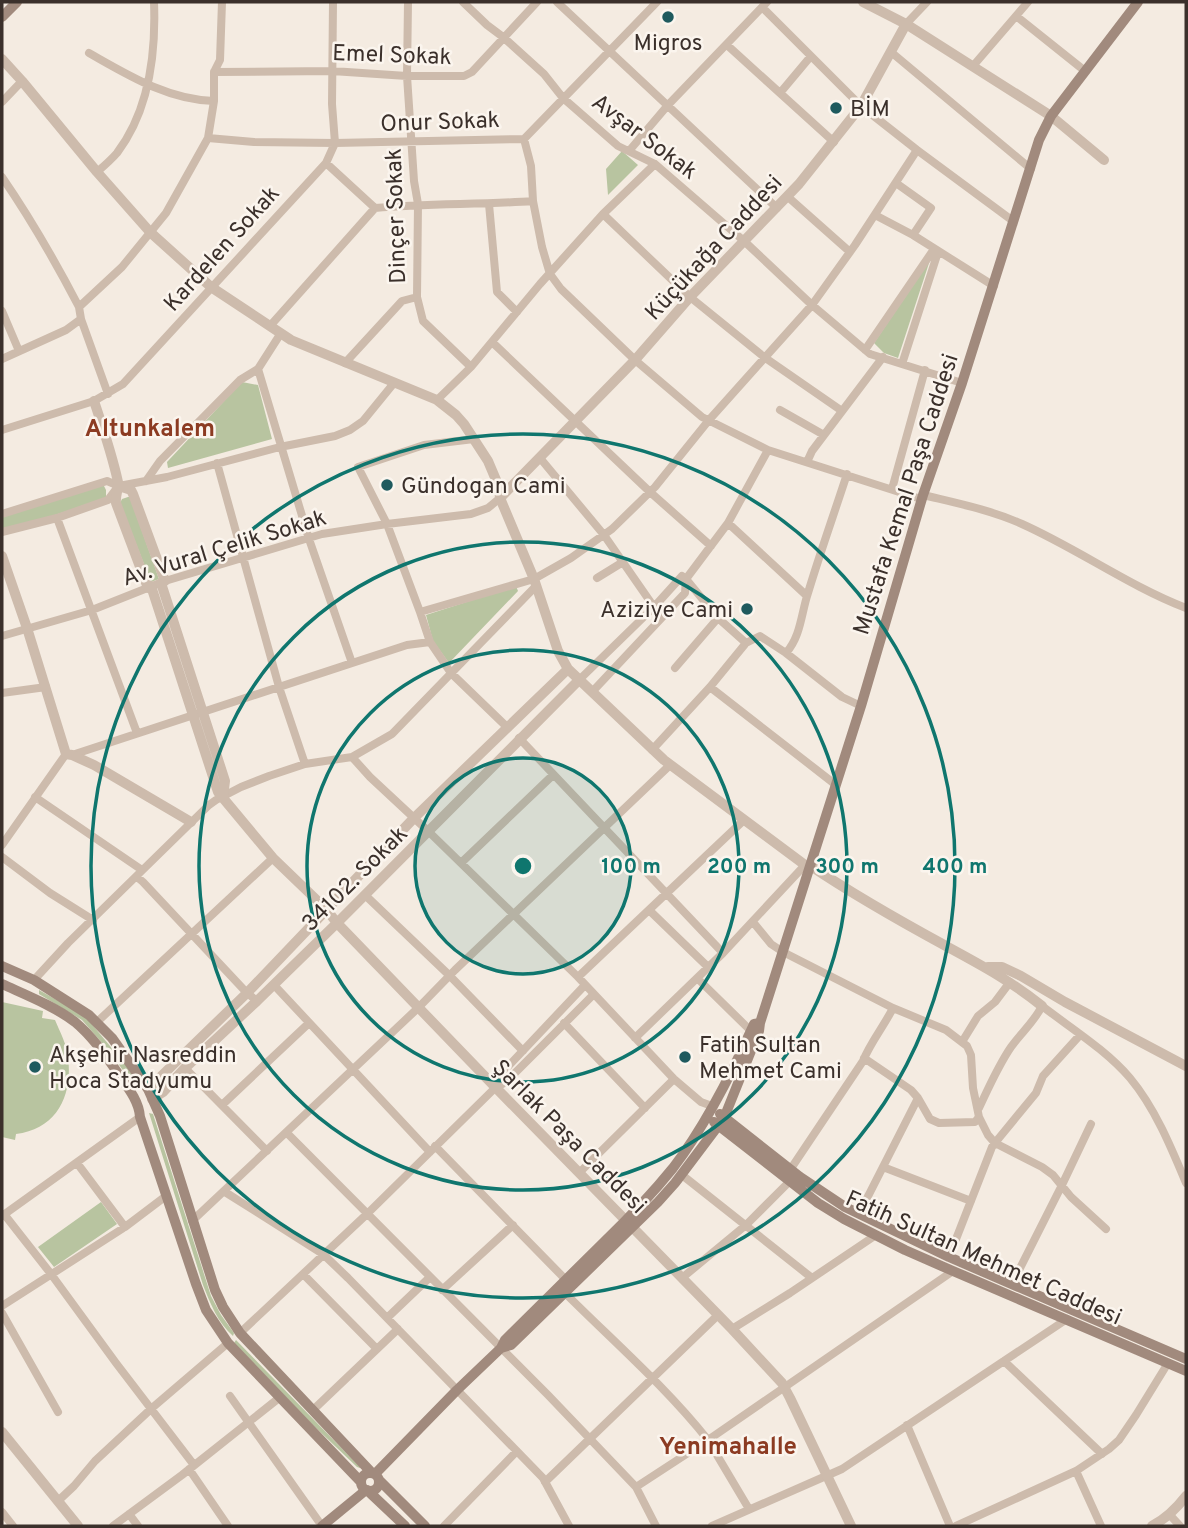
<svg xmlns="http://www.w3.org/2000/svg" width="1188" height="1528" viewBox="0 0 1188 1528" font-family="Overpass,sans-serif">
	<rect width="100%" height="100%" fill="#f4ebe1"/>
	<path fill="#b8c4a0" d="M622 151 638 165 608 195 606 169Z
		M930 260 898 358 884 353 874 343Z
		M242 382 258 385 272 439 168 468 167 462Z
		M100 486H104L106 490V499L7 530 3 529 2 525 3 517Z
		M128 497H130L159 579 151 582 120 503 122 499Z
		M516 586 518 591 449 663 433 641 426 615Z
		M39 990 85 1016 125 1064 140 1087V1090H137L110 1052 82 1020 39 994Z
		M2 1002 43 1011 42 1018 55 1020C60 1032 67 1045 68 1057 73 1095 57 1129 16 1134L15 1140 2 1137Z
		M149 1113 153 1114 211 1296 221 1315 234 1333 233 1336C218 1323 210 1303 203 1285Z
		M101 1202 117 1224 54 1267 38 1247Z
		M236 1340 360 1467V1468L357 1467 313 1425 234 1343Z"/>
	<g fill="none" stroke-linecap="round" stroke-linejoin="round">
		<path stroke="#cdbbac" stroke-width="8" d="M408 2 407 76 414 181 418 204 417 297 423 321 471 367
			M463 2 487 25 503 37 544 74 563 98 618 146 655 164 744 241 812 305 870 354 962 383
			M557 2 777 208
			M762 7 861 106 917 150 1013 221
			M1016 16 1085 71
			M906 24 927 2
			M727 45 834 142
			M891 52 1031 169
			M89 53C128 75 168 100 214 101
			M973 66 1028 2
			M214 72 332 71 407 76H464L472 72 537 2
			M780 93 811 56
			M2 102 22 81
			M208 138 254 142 335 143 524 139 657 2
			M524 139 531 166 533 201 542 247 550 274 561 289 635 360 702 417 768 450 921 499
			M629 151 668 105 767 2
			M326 163 375 208
			M97 172C104 166 111 160 117 153 149 111 156 53 154 2
			M2 177C31 219 55 261 79 307
			M896 183 931 208 913 235
			M788 197 850 252
			M489 204 497 292 517 312
			M603 214 690 297 764 357 842 411
			M875 215 913 235 994 286
			M2 311 19 351
			M81 319 108 394
			M270 326 375 208C428 203 480 205 533 201
			M492 342 650 492 711 546
			M865 350 934 249
			M2 359 66 330 81 319 79 307 122 267 166 213 208 138 214 101V72L220 60 222 2
			M345 363 402 301 417 297
			M902 364 938 252
			M258 369 309 539 352 663
			M437 400 471 367 540 284 603 214 655 164
			M780 410 824 435
			M2 430 94 401 123 384 326 163 335 143 332 104 333 2
			M474 439 424 445 358 467 387 524 420 612 430 642 451 673 508 728
			M540 458 604 535 654 607
			M807 462 812 451 883 357
			M217 463 279 687 305 764
			M146 481 160 461 240 380 258 369 281 333
			M892 489 925 370
			M923 495C956 503 991 510 1022 524 1078 549 1129 586 1186 608
			M2 514 107 481 119 486 167 477 280 447 335 436 350 430 363 421 394 383
			M57 518 137 733
			M728 523 807 596
			M2 532 57 518 108 500 117 488
			M597 578 623 562
			M686 579 718 618 746 643
			M420 612 534 579 571 558 612 529 655 487 709 420 812 305 855 245 917 150
			M2 636 92 610 165 581 322 534 387 524 471 514 488 508 500 498
			M786 653 842 697 861 706
			M675 668 718 618
			M579 680 654 607 682 576 686 579 728 523 768 450
			M710 687 836 785
			M592 692 685 593 686 579
			M2 693 46 687
			M519 738 723 953
			M652 750 710 687 746 643 760 636 786 653C801 636 801 614 808 593 820 553 834 514 847 474
			M72 755 407 645 430 642
			M352 757 370 777 428 831 578 977 674 1079 701 1102 712 1106
			M35 797 142 870
			M2 845 66 754
			M2 857 50 893 93 920
			M461 863 553 775
			M137 877 143 882 247 993 257 1001
			M365 895 450 976 523 1051
			M649 910 708 967
			M753 922 771 944 783 952 893 1008 946 1030 967 1046 971 1055 973 1088 979 1117 975 1122 939 1123 930 1119 918 1098
			M578 977 744 820
			M697 978 751 1031
			M34 980 68 943 209 805 216 800 241 787 269 776 305 764 352 757 392 734 536 586
			M274 985 430 1152
			M585 985 500 1075 495 1088 506 1082 594 994
			M97 1022 273 858
			M564 1023 645 1108
			M635 1038 723 953 805 865
			M962 1042 978 1016 995 1002 1010 982
			M185 1068 267 1151
			M222 1105 309 1023
			M979 1108C989 1087 998 1066 1011 1047 1021 1033 1034 1022 1042 1006 1072 1029 1106 1050 1130 1078 1155 1108 1171 1147 1186 1183
			M979 1117 988 1135 995 1143 1042 1167 1053 1175 1071 1197 1106 1229
			M287 1133 548 1395 636 1487 656 1526
			M435 1146 566 1280
			M77 1163 125 1227
			M883 1167 971 1201
			M790 1170 863 1061C870 1043 884 1026 893 1008
			M579 1173 674 1079
			M682 1175 812 1278
			M225 1192 323 1254 348 1278 543 1478 569 1526
			M4 1214 51 1274 116 1363 194 1465
			M859 1214 918 1098 911 1090 864 1058
			M2 1216 140 1117
			M192 1221 418 1008 455 970 670 765
			M949 1257 992 1147 999 1138 1036 1093 1043 1076 1080 1035
			M303 1274 377 1349
			M682 1278 746 1225 790 1181
			M1012 1284 1062 1185 1091 1124
			M442 1290 513 1225
			M565 1293C613 1341 666 1387 708 1440L749 1509
			M2 1306 125 1227 166 1196
			M2 1313 58 1412
			M387 1318 429 1278
			M732 1329 790 1293 876 1235
			M240 1333 367 1214 495 1088
			M1004 1361 1102 1454
			M230 1396 322 1526
			M313 1410 398 1329
			M907 1425 950 1526
			M189 1469 228 1526
			M1076 1471 1101 1526
			M545 1482 718 1315
			M636 1487 708 1440 953 1271
			M58 1501 74 1486 95 1461 152 1408 228 1343
			M2 1512 13 1526
			M129 1514 138 1526
			M1169 1514 1180 1526
			M113 1526 182 1475 279 1398
			M444 1526 517 1451
			M712 1526 842 1469 1067 1319
			M956 1526 1076 1471 1109 1449 1119 1440 1136 1415 1168 1363"/>
		<path stroke="#cdbbac" stroke-width="10" d="M863 2 906 24 1051 116 1104 160
			M2 59 22 81 97 172 150 232 211 287 291 340 437 400 456 415 464 424 488 461 499 487 500 498 534 579 558 651 568 669 664 760 805 865 811 866C854 895 900 921 946 946 981 965 1011 981 1042 1006
			M94 401C103 428 112 454 118 482 119 489 115 495 116 503L148 588
			M119 486 131 490 133 494 165 581
			M500 498 635 360 690 297 799 184 861 106 906 24
			M2 556 27 628 66 754 72 755 94 765 191 822
			M161 583 225 781 223 797
			M151 586 218 792 273 858 326 909 337 923 499 1091 732 1329 782 1383 790 1398 851 1526
			M988 967H1002L1021 976 1065 1002 1186 1066
			M148 1089 247 993 414 818 568 669
			M152 1099 163 1092 185 1068 257 1001 337 923 579 680
			M2 1432 78 1526
			M1152 1526C1167 1518 1176 1509 1186 1496"/>
		<path stroke="#a18a7d" stroke-width="10" d="M2 17 17 2
			M2 966 34 980 89 1015 112 1038 148 1089 160 1116 215 1290 223 1307 240 1333 371 1472
			M2 984C26 995 54 1006 75 1022 93 1037 108 1058 121 1078 129 1089 139 1102 140 1117L196 1284 206 1310 228 1343 361 1482
			M720 1114 800 1177 845 1207 949 1257 1186 1359
			M714 1122 818 1203 844 1219 905 1250 953 1271 1186 1371
			M501 1348 511 1345 658 1202 675 1183 724 1118 759 1031 760 1023 861 706 923 495 962 383 1039 140 1051 116 1138 2
			M361 1482a9 9 0 1 1 18 0a9 9 0 1 1-18 0Z
			M375 1474 457 1390 501 1348 505 1340C538 1307 571 1275 604 1242 628 1219 652 1194 673 1168 706 1125 732 1073 754 1024L760 1023
			M379 1480 425 1526
			M367 1490 405 1526
			M322 1526 366 1490"/>
	</g>
	<circle cx="523" cy="866" r="108" fill="#0f766e" fill-opacity=".12"/>
	<g fill="none" stroke="#0f766e" stroke-width="3.5">
		<circle cx="523" cy="866" r="108"/>
		<circle cx="523" cy="866" r="216"/>
		<circle cx="523" cy="866" r="324"/>
		<circle cx="523" cy="866" r="432"/>
	</g>
	<g fill="#1f5a5e" stroke="#fbf5ee" stroke-width="2.5">
		<circle cx="668" cy="17" r="7"/>
		<circle cx="836" cy="108" r="7"/>
		<circle cx="387" cy="485" r="7"/>
		<circle cx="747" cy="609" r="7"/>
		<circle cx="685" cy="1057" r="7"/>
		<circle cx="35" cy="1067" r="7"/>
	</g>
	<g text-anchor="middle" stroke-width="5" stroke-linejoin="round" paint-order="stroke">
		<g font-size="23" fill="#3b302b" stroke="#fbf5ee" text-anchor="start">
			<text x="668" y="50" text-anchor="middle">Migros</text>
			<text x="850" y="116">BİM</text>
			<text x="401" y="493">Gündogan Cami</text>
			<text x="733" y="617" text-anchor="end">Aziziye Cami</text>
			<text x="699" y="1052">Fatih Sultan<tspan x="699" dy="26">Mehmet Cami</tspan></text>
			<text x="49" y="1062">Akşehir Nasreddin<tspan x="49" dy="26">Hoca Stadyumu</tspan></text>
		</g>
		<g font-size="23" fill="#3b302b" stroke="#fbf5ee">
			<text transform="translate(392 54) rotate(2)" y="8">Emel Sokak</text>
			<text transform="translate(440 121) rotate(-2)" y="8">Onur Sokak</text>
			<text transform="translate(645 136) rotate(37)" y="8">Avşar Sokak</text>
			<text transform="translate(395 216) rotate(-92)" y="8">Dinçer Sokak</text>
			<text transform="translate(713 247) rotate(-47)" y="8">Küçükağa Caddesi</text>
			<text transform="translate(221 248) rotate(-48)" y="8">Kardelen Sokak</text>
			<text transform="translate(905 494) rotate(-72)" y="8">Mustafa Kemal Paşa Caddesi</text>
			<text transform="translate(224 547) rotate(-17)" y="8">Av. Vural Çelik Sokak</text>
			<text transform="translate(354 878) rotate(-45)" y="8">34102. Sokak</text>
			<text transform="translate(570 1136) rotate(45)" y="8">Şarlak Paşa Caddesi</text>
			<text transform="translate(984 1257) rotate(24)" y="8">Fatih Sultan Mehmet Caddesi</text>
		</g>
		<g font-size="24" font-weight="bold" fill="#8c3b22" stroke="#fbf5ee">
			<text x="150" y="436">Altunkalem</text>
			<text x="728" y="1454">Yenimahalle</text>
		</g>
	</g>
	<circle cx="523" cy="866" r="10" fill="#0f766e" stroke="#fbf5ee" stroke-width="3.5"/>
	<g font-size="21" text-anchor="middle" font-weight="bold" fill="#0f766e" stroke="#fbf5ee" stroke-width="5" stroke-linejoin="round" paint-order="stroke">
		<text x="631" y="873">100 m</text>
		<text x="739" y="873">200 m</text>
		<text x="847" y="873">300 m</text>
		<text x="955" y="873">400 m</text>
	</g>
	<rect width="1188" height="1528" fill="none" stroke="#3b302b" stroke-width="7"/>
</svg>
